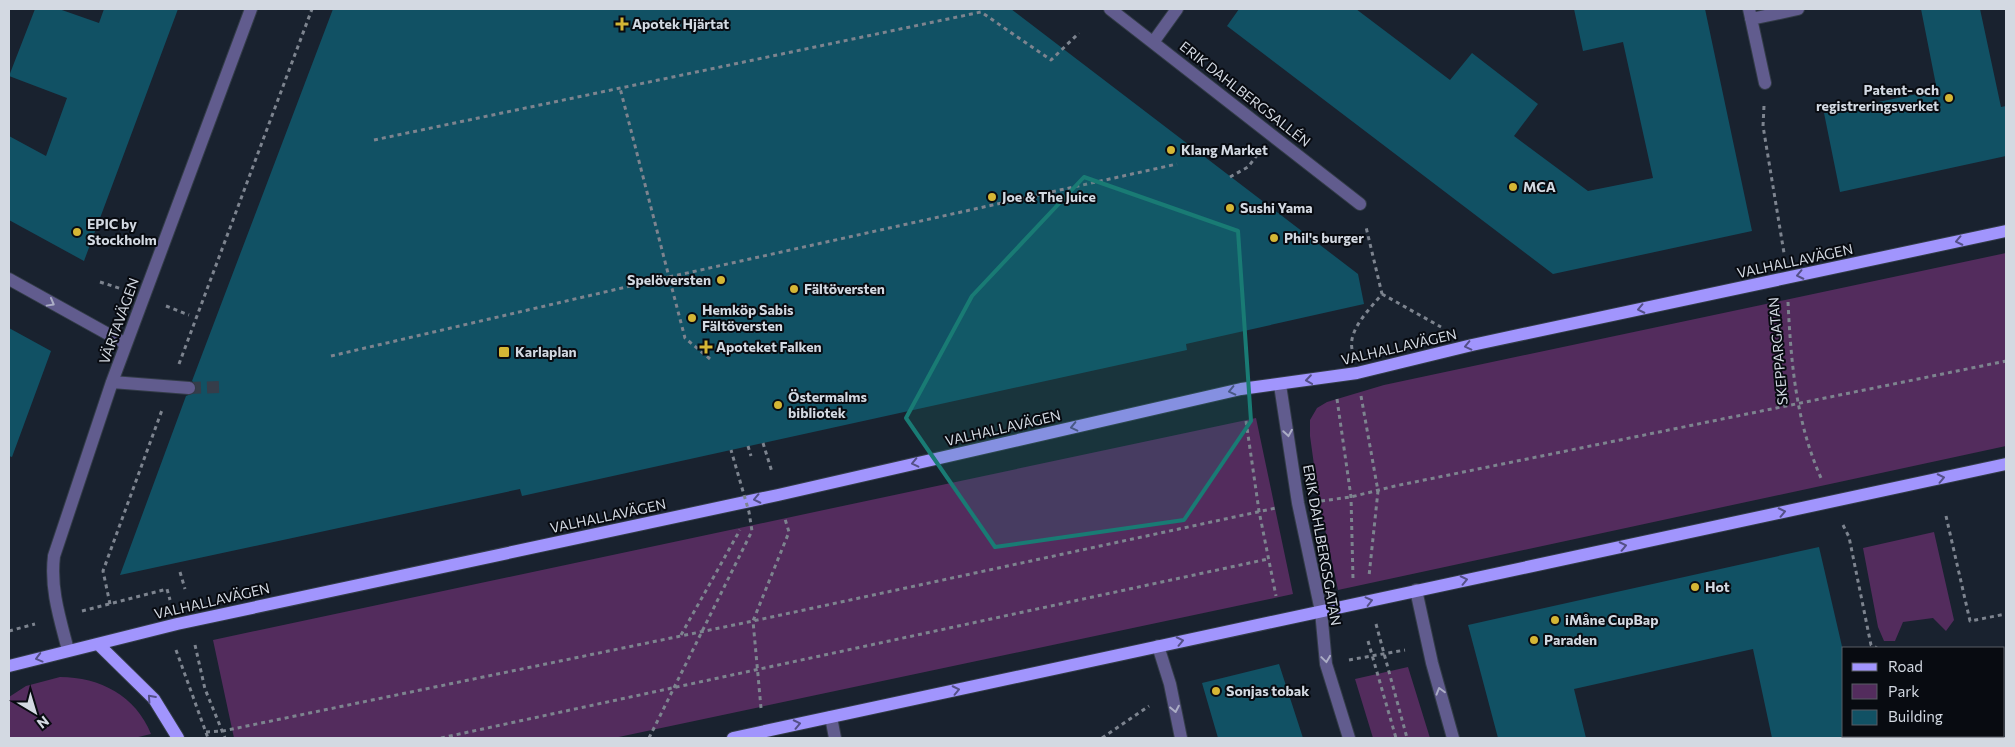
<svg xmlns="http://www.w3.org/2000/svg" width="2015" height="747" viewBox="0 0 2015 747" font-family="Commissioner,sans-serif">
	<rect width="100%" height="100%" fill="#19222f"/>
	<path fill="#532c5d" d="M2006 253V446L1338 590 1319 501 1310 436V420L1317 408 1327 402 1384 385Z
		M1256 418 1293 594 614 738H234L213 640Z
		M1934 532 1954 620 1946 631 1933 618 1903 622 1895 641H1884L1878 627 1863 548Z
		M1408 667 1430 738H1373L1355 679Z
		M60 677C100 677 136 696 151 734L134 738H9V697L26 686Z"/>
	<path fill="#115164" d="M35 9H59L99 23 104 9H178L84 261 9 220V136L46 156 67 98 9 76Z
		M333 9H1011L1358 274 1364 304 1186 344 1187 350 731 450 522 496 520 489 120 575 186 396 196 392V385L192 381Z
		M1239 9H1356L1450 80 1472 53 1538 104 1514 136 1588 191 1653 178 1623 42 1583 51 1574 9H1705L1752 231 1553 274 1227 26Z
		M1921 9H1980L2001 107 2006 106V156L1840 192 1824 113 1937 90Z
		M9 328 51 351 12 457 9 456Z
		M1819 547 1844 655V738H1772L1753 649 1574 689 1586 738H1498L1468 625Z
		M1279 664 1303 738H1218L1202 683Z"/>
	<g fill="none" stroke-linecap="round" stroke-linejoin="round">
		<path stroke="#353d4a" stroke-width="12" stroke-dasharray="12 6" stroke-linecap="butt" d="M189 388 219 387"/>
		<g stroke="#333c48" stroke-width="14">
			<path id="minor" d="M1110 9 1360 204
				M1749 9 1765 83
				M1751 19 1798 9
				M1154 41 1177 9
				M9 279 126 344
				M112 382 189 388
				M1280 385 1298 503 1321 611 1326 664 1349 738
				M1416 590 1432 663 1453 738
				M1158 646 1170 684 1181 738
				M68 650C60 619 50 589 54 556L112 382 251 9
				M831 717 835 738
				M1915 736V738"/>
		</g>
		<g stroke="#333c48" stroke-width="14">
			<path id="major" d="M98 644 154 699 178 738
				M9 666 177 624 778 495 1241 389 1357 373 1472 345 2006 231
				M733 738 2006 464"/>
		</g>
		<path stroke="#7d848f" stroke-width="3" stroke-dasharray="4 4" stroke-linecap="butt" d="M1764 106 1763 126 1784 253
			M374 140 981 12 1051 60 1079 33
			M1230 177 1248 167 1258 154
			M100 282 122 289
			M1382 294 1441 327
			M1788 302C1791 363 1796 422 1821 478
			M166 306 189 315
			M1352 349C1348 329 1371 308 1382 294L1366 227
			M331 356 669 277 620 88
			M710 359 685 338 669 277 1177 164
			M179 364 312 9
			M1361 396 1378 491 1369 576
			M1337 399 1351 497 1353 579
			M1246 421 1259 511 1276 596
			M763 443 772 472
			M748 446 751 456
			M1321 501 1351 497 1395 486 2006 361
			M1946 516 1970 621 2006 614
			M1843 525 1849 537 1871 645 1877 648
			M180 572 185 589
			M110 604 103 571 162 410
			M82 611 167 589 170 600
			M1376 624 1407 738
			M9 631 35 624
			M681 635 740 530
			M1368 641 1396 738
			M195 645 205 689 225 738
			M176 650 208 738
			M1349 660 1405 650
			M761 708 753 621 789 532 785 519
			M206 732 223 731 753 621 1276 508
			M441 738 1268 559
			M1102 738 1149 706"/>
		<use href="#minor" stroke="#615c8e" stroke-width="12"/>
		<use href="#major" stroke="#a195fd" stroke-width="12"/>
		<path stroke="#7d848f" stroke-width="3" stroke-dasharray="4 4" stroke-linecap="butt" d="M649 738 752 531 749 512 731 450"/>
	</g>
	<defs><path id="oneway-chevron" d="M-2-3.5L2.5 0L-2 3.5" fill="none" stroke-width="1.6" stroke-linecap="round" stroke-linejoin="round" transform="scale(1.25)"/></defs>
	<g stroke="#545087">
		<use href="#oneway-chevron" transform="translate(1959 241) rotate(168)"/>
		<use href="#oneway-chevron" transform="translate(1800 275) rotate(168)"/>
		<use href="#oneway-chevron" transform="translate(1641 309) rotate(168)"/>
		<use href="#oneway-chevron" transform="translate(1468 346) rotate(167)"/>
		<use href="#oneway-chevron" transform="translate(1309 380) rotate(172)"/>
		<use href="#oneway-chevron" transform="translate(1232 391) rotate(167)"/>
		<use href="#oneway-chevron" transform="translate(1074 427) rotate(167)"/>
		<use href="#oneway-chevron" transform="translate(915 463) rotate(167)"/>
		<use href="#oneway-chevron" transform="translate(1941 478) rotate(-12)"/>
		<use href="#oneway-chevron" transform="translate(757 499) rotate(168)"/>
		<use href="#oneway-chevron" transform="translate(1782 512) rotate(-12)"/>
		<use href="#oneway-chevron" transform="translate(1623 546) rotate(-12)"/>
		<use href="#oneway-chevron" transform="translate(1464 580) rotate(-12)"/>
		<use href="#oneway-chevron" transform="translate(1369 601) rotate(-14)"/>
		<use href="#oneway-chevron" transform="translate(1180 641) rotate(-12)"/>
		<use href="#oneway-chevron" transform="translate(39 658) rotate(165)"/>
		<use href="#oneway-chevron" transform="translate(956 690) rotate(-12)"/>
		<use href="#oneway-chevron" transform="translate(151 698) rotate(-132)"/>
		<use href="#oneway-chevron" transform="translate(797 724) rotate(-12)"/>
	</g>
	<g stroke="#abadc5">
		<use href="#oneway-chevron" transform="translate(51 303) rotate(29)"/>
		<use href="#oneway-chevron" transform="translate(1288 433) rotate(81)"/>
		<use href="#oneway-chevron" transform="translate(1326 659) rotate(82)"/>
		<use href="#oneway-chevron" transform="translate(1440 691) rotate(-106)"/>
		<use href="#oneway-chevron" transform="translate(1175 709) rotate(79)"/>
	</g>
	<path fill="#197b74" fill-opacity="0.2" stroke="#197b74" stroke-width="4" stroke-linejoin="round" d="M1084 177 1238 231 1251 421 1184 520 995 547 906 418 972 296Z"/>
	<g fill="#d4b635" stroke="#080b11" stroke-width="2">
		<path d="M619.5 16.5h5v5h5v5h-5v5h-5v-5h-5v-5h5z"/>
		<circle cx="1949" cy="98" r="5"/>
		<circle cx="1171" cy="150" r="5"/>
		<circle cx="1513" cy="187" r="5"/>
		<circle cx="992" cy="197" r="5"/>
		<circle cx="1230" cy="208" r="5"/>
		<circle cx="77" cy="232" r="5"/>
		<circle cx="1274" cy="238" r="5"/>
		<circle cx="721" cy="280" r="5"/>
		<circle cx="794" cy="289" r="5"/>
		<circle cx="692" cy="318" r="5"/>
		<path d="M703.5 339.5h5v5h5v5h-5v5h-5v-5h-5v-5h5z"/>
		<rect x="498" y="346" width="12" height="12" rx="2.5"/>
		<circle cx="778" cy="405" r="5"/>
		<circle cx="1695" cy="587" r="5"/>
		<circle cx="1555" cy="620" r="5"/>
		<circle cx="1534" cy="640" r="5"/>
		<circle cx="1216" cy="691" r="5"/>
	</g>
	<g text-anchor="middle" stroke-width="4" stroke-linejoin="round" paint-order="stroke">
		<g font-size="14" font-weight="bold" fill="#d3d9e2" stroke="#080b11" text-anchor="start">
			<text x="632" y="29">Apotek Hjärtat</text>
			<text x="1939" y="95" text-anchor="end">Patent- och<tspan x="1939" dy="16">registreringsverket</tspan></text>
			<text x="1181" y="155">Klang Market</text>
			<text x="1523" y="192">MCA</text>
			<text x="1002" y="202">Joe &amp; The Juice</text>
			<text x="1240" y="213">Sushi Yama</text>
			<text x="87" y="229">EPIC by<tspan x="87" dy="16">Stockholm</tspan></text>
			<text x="1284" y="243">Phil's burger</text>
			<text x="711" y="285" text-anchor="end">Spelöversten</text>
			<text x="804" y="294">Fältöversten</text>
			<text x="702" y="315">Hemköp Sabis<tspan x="702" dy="16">Fältöversten</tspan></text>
			<text x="716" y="352">Apoteket Falken</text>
			<text x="515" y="357">Karlaplan</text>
			<text x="788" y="402">Östermalms<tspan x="788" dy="16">bibliotek</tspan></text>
			<text x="1705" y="592">Hot</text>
			<text x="1565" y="625">iMåne CupBap</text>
			<text x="1544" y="645">Paraden</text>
			<text x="1226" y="696">Sonjas tobak</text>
		</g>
		<g font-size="14" fill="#d3d9e2" stroke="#080b11">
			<text transform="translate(1245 94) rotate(38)" y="5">ERIK DAHLBERGSALLÉN</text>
			<text transform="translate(1795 261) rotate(-12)" y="5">VALHALLAVÄGEN</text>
			<text transform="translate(119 321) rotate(-70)" y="5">VÄRTAVÄGEN</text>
			<text transform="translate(1399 347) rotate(-13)" y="5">VALHALLAVÄGEN</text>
			<text transform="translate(1778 351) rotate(-95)" y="5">SKEPPARGATAN</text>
			<text transform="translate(1003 428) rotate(-13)" y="5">VALHALLAVÄGEN</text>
			<text transform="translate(608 516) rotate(-12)" y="5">VALHALLAVÄGEN</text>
			<text transform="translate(1322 545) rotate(80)" y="5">ERIK DAHLBERGSGATAN</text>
			<text transform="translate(212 601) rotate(-13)" y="5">VALHALLAVÄGEN</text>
		</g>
	</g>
	<rect width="2015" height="747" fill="none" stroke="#d3d9e2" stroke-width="20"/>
	<rect x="1842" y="647" width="162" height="90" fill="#080b11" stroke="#595d65"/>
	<rect x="1852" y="663" width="25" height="8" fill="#a195fd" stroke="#595d65"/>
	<text x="1888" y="672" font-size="15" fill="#d3d9e2">Road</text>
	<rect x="1852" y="684" width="25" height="15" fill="#532c5d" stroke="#595d65"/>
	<text x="1888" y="697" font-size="15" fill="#d3d9e2">Park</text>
	<rect x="1852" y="710" width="25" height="15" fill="#115164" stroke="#595d65"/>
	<text x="1888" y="722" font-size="15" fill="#d3d9e2">Building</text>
	<g transform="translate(35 712) rotate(142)" stroke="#080b11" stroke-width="4" paint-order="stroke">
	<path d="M0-4L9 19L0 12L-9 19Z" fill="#d3d9e2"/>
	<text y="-8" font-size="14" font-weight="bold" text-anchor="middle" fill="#d3d9e2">N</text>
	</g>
</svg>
